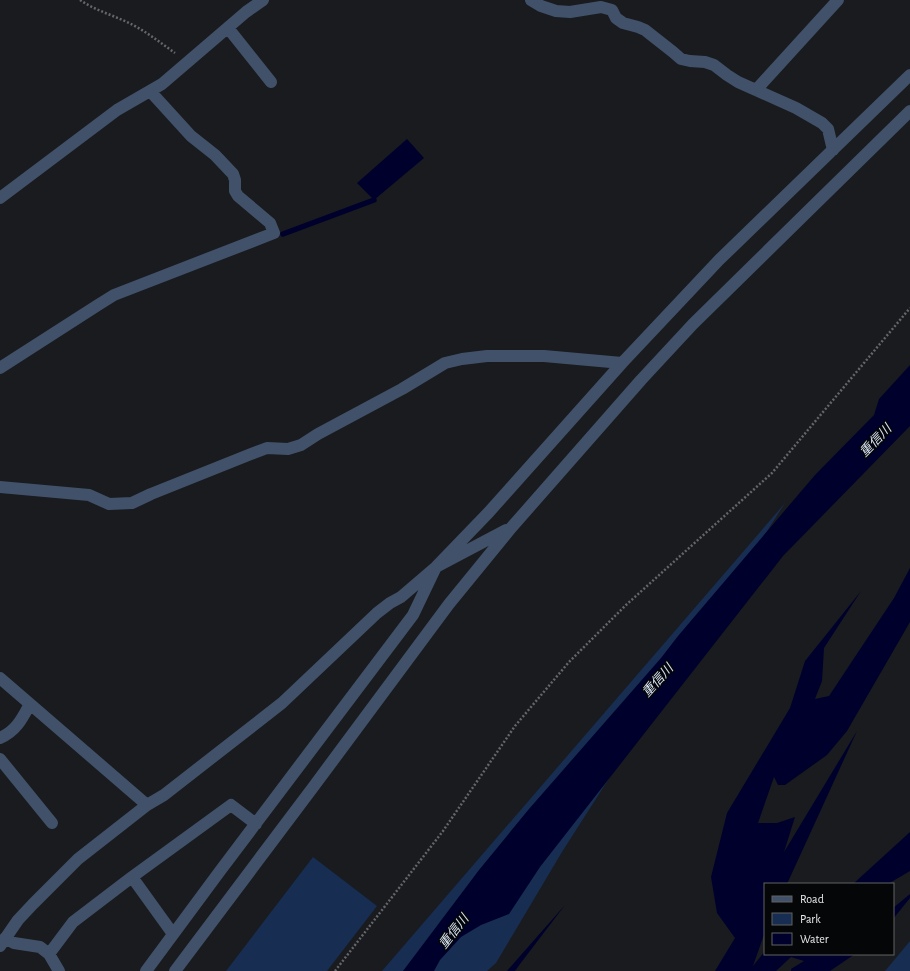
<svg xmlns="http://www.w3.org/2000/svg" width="910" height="971" viewBox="0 0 910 971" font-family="'Alegreya Sans','Noto Sans JP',sans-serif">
	<rect width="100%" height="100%" fill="#191b1f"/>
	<path fill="#172d51" d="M785 503 562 852 496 963 487 971H382Z
		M313 857 377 906 327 971H226Z
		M910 941V971H885Z"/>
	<path fill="#00002d" d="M407 139 424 158 374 200 357 183Z
		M910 365V426L783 556 540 867 509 914 481 925 461 937 440 960 434 971H403L479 870 529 809 661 658 678 636 815 475 874 415 879 399Z
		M910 568V622L847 731 827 755 785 785H778L774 777 758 823H777L795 817 784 852 857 731 787 884H765V932L753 966 765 951V954H855L830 971H791V969L804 961 791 957 776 971H715L735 938 717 913 711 877 727 813 790 708 805 661 861 591 824 648 822 681 815 699 829 696 894 598Z
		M910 832V871L888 884H853Z
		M910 894V898L893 919V908Z
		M565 905 520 964 515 971H507Z"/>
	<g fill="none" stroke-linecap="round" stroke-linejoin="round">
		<path stroke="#00002d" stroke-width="5.5" d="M283 234 374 200"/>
		<path stroke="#64666a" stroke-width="2.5" stroke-dasharray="2 2" stroke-linecap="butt" d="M80 0C96 11 116 16 133 25 148 33 161 43 175 53
			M335 971 443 831 515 726 569 662 626 605 772 473 910 308"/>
		<path stroke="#415169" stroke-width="12" d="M531 0 541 6 556 11 570 12 601 7 612 10 616 18 623 23 638 27 645 30 673 52 681 59 690 61 705 62 714 65 727 75 738 82 796 108 822 123 828 129 833 150
			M228 28 271 82
			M756 90 838 0
			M0 198 117 110 162 84 246 12 263 0
			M0 368 98 305 114 295 274 233 270 223 238 196 235 191V180L233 174 215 155 191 136 150 91
			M0 487 89 495 109 504 132 503 151 494 251 454 267 448 288 449 301 445 318 434 402 389 445 363 462 359 487 356H544L622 363
			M0 678 147 805
			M0 738C16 731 22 719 30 704
			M0 759 52 823
			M132 877 173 934
			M5 938 14 943 40 947 49 954 73 922 132 877 231 805 256 824
			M0 946 18 920 33 904 78 859 147 805 164 795 282 703 377 613 390 603 401 597 436 567 489 512 622 363 719 260 910 75
			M49 954 59 971
			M146 971 220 871 413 615 436 567 506 530
			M175 971 314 786 449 604 511 528 641 380 693 324 910 111"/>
	</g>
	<g text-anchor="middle" stroke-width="3" stroke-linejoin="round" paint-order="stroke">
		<g font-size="13" font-style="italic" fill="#d8e3f4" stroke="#050607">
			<text transform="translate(875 440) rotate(-46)" y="5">重信川</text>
			<text transform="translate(657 680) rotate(-48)" y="5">重信川</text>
			<text transform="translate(453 931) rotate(-52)" y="5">重信川</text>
		</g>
	</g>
	<rect x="764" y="883" width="130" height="72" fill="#050607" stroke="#616263"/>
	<rect x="772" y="896" width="20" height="6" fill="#415169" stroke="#616263"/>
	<text x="800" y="903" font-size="12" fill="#eaebee">Road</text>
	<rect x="772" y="913" width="20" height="12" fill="#172d51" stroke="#616263"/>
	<text x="800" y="923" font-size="12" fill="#eaebee">Park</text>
	<rect x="772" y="933" width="20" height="12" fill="#00002d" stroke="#616263"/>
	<text x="800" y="943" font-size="12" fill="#eaebee">Water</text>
</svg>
